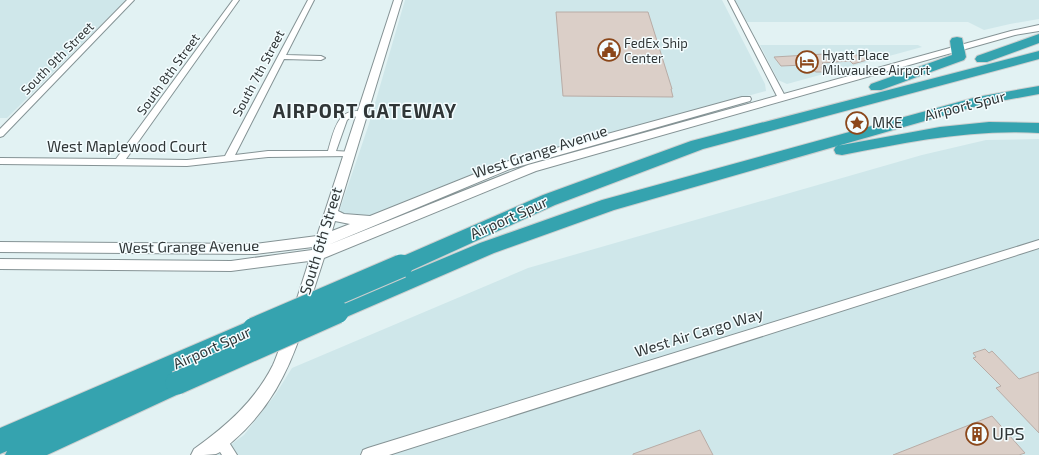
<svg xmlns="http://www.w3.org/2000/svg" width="1039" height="455" viewBox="0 0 1039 455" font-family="'Exo 2',sans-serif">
	<rect width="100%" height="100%" fill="#e2f2f3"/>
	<path fill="#cfe7ea" d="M0 0H126L7 118H0Z
		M405 0H722L765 84 766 91 528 155 484 169 373 216 349 217 341 212 340 209 369 124Z
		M735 0H1039V19L1010 24 984 30 968 22H747Z
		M760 45H918L922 47 787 84 778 80Z
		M1039 139V455H217L244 435 275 395 292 368 528 268 922 155 986 140Z"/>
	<path fill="#dbcfc8" stroke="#b8aca6" d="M556 12H648L672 89H671L673 97 563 96Z
		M841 53 843 55H878V57L853 64 850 61 822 63 825 66 821 67 823 72H816L804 65 781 66 774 57Z
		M985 349 989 353 992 351 1019 379 1039 372V433L996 388 1001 386 973 358 976 357 973 353Z
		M992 416 1025 453 1019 455H893Z
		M700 430 713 455H633V454Z"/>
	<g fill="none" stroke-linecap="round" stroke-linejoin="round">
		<g stroke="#859395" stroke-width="2">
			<path id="minor" d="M127 0H134L3 136 0 137V129Z
				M233 0H239L126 159 187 160 225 156 308 0H314L286 55 321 56 325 58 321 60 284 59 235 155 268 151H328C334 132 337 106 364 112V116L351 117 347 120 336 151 352 152 353 154 352 156 268 157 187 166 0 164V158L116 159Z
				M728 0H734L786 98 785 100H782L778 98Z
				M1039 240V248L389 455H361L363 450 368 448Z
				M220 434 225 436 237 455H222L213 441 215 436Z"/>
		</g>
		<g stroke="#859395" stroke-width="2">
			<path id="tertiary" d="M394 0H402L338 211 344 214 370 216 502 163 742 97H750L751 99 750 101 510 169 328 245 528 165 1011 31 1039 25V31L1015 35 536 171 324 258 307 311 305 315 300 317 295 315 293 311 309 261 231 271 0 269V259L231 261 312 250 313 247 255 254 0 252V242L255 244 317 236ZM335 221 350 224 332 231Z
				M294 323 299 325 302 330C288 373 268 411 233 441 228 445 222 452 216 454 210 455 198 455 191 455L194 449C226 426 255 401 273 365 279 352 282 338 289 325Z"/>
		</g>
		<g stroke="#cdcfcf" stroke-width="2">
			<path id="motorway" d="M1039 34V43L987 62H977L975 59 977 56Z
				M957 37 962 38 966 57 964 60 881 90H871L869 87 871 84 952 55 950 41 952 38Z
				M1039 51V59L703 149 555 205 408 272 401 274 394 272 391 266 394 260 543 195 691 141Z
				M1039 86V94L984 104 614 210 494 253 337 321 329 318 326 312 329 306 480 243 602 200 977 97Z
				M989 122 1039 123V133C972 129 908 142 842 155L836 154 834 150 836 146 842 145 940 127Z
				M254 319 262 322 265 329 262 336 179 373 185 375 189 383 185 391 47 455H5L7 451 0 454V428Z"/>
		</g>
		<use href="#minor" fill="#fff" fill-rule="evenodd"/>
		<use href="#tertiary" fill="#fff" fill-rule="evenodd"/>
		<use href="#motorway" fill="#35a3af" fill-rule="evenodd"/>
		<g stroke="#cdcfcf" stroke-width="25" stroke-linecap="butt">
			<path id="motorway-bridge" d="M254 329 401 266
				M177 383 337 312"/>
		</g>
		<use href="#motorway-bridge" stroke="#35a3af" stroke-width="23"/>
	</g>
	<defs>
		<g id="civic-ring" transform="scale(1.15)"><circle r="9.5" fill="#f4fdff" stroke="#8b471a" stroke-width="1.5"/><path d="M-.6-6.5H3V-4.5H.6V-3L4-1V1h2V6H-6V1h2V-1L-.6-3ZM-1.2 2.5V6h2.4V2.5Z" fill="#8b471a"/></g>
		<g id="hotel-ring" transform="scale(1.15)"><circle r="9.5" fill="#f4fdff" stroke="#8b471a" stroke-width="1.5"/><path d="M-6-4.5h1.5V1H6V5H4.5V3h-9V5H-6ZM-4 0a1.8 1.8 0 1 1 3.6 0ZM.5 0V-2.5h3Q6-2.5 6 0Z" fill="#8b471a"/></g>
		<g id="sight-ring" transform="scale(1.15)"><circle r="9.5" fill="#f4fdff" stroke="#8b471a" stroke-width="1.5"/><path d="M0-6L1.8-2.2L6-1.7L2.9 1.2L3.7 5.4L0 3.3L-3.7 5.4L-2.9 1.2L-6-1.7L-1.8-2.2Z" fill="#8b471a"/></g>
		<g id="building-ring" transform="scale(1.15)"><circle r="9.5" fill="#f4fdff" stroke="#8b471a" stroke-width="1.5"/><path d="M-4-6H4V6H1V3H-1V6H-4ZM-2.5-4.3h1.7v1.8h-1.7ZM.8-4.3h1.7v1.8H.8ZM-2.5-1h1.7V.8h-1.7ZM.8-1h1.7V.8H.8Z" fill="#8b471a"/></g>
	</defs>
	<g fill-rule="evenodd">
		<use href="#civic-ring" x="609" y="50"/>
		<use href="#hotel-ring" x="807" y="62"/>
		<use href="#sight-ring" x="857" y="123"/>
		<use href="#building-ring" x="977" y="434"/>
	</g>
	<g text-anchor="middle" stroke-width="3" stroke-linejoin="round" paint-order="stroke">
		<g font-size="13" fill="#303637" stroke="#f4fdff" text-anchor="start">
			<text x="624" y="48">FedEx Ship<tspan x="624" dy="15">Center</tspan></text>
			<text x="822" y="60">Hyatt Place<tspan x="822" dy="15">Milwaukee Airport</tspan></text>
		</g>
		<g font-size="13" fill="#303637" stroke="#f4fdff">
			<text transform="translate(57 58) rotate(-45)" y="5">South 9th Street</text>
			<text transform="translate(258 73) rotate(-62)" y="5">South 7th Street</text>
			<text transform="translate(168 74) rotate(-54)" y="5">South 8th Street</text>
		</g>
		<g font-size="15" fill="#303637" stroke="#f4fdff">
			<text transform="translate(965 106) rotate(-14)" y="5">Airport Spur</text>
			<text x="127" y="152">West Maplewood Court</text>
			<text transform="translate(540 152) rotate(-18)" y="5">West Grange Avenue</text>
			<text transform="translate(509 218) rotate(-24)" y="5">Airport Spur</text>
			<text transform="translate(321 241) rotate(-73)" y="5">South 6th Street</text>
			<text transform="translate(189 247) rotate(-1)" y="5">West Grange Avenue</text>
			<text transform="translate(699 333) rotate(-17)" y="5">West Air Cargo Way</text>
			<text transform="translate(212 348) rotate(-24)" y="5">Airport Spur</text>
		</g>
		<g font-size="15" fill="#303637" stroke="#f4fdff" text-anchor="start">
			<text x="872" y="128">MKE</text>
		</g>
		<g font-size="18" fill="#303637" stroke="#f4fdff" text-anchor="start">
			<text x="992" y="440">UPS</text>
		</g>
		<g font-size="19" font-weight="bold" letter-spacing="1" fill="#303637" stroke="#f4fdff">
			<text x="365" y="118">AIRPORT GATEWAY</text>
		</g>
	</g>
</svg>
